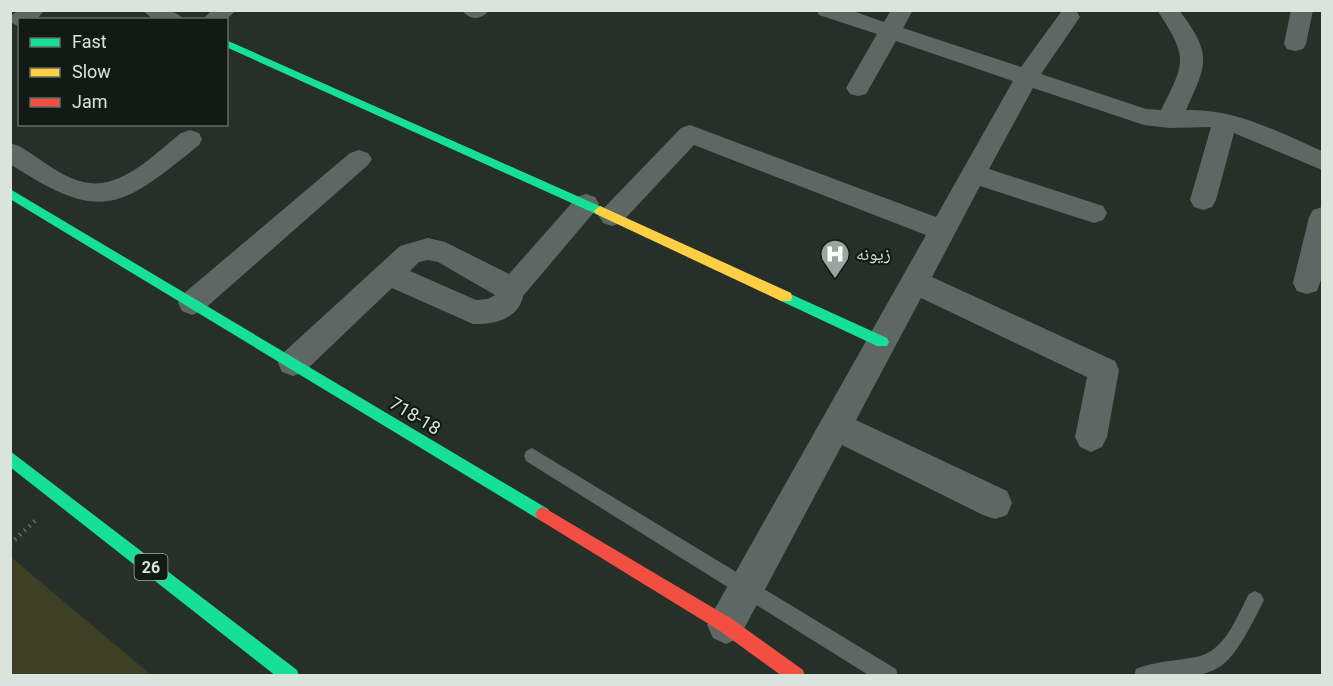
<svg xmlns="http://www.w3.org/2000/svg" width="1333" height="686" viewBox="0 0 1333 686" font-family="Roboto,'Noto Naskh Arabic',sans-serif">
	<rect width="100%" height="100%" fill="#263029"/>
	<path fill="#3e4026" d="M11 557 151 675H11Z"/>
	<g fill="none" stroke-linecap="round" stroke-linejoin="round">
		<path stroke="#636b67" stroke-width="4.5" stroke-dasharray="1.5 5" stroke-linecap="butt" d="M10 544 38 518
			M10 671 16 676"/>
		<path fill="#5d6763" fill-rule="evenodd" d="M532 448 896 669 898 676H870L526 461 524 456 526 451Z
			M1255 591 1261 594 1264 600 1261 606C1222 684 1216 676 1134 676L1136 669C1156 661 1175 661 1196 657 1225 652 1237 616 1249 594Z"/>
		<path fill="#5d6763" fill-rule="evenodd" d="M19 10H45L36 20H20V27L10 22 12 15Z
			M142 10C155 10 175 7 184 20H154Z
			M212 10H236L226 20H202Z
			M462 10H489C483 20 469 21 462 10Z
			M817 10H850L884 22 891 10H913L903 28 1021 67 1061 12H1077L1080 17 1041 74 1146 109 1161 110C1186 61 1188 57 1157 10H1179C1212 54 1208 62 1186 110 1235 108 1278 132 1322 151V170L1234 133 1216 200 1212 207 1203 210 1194 207 1190 200 1211 127 1169 128 1144 125 1033 88 989 169 1103 206 1107 213 1103 220 1094 223 980 186 932 277 1115 361 1119 370 1107 437 1102 447 1091 452 1080 447 1075 437 1087 377 921 298 856 420 1007 491 1012 503 1007 515 995 519 983 515 842 445 739 638 726 644 713 638 707 625 713 612 926 235 694 145 621 223 612 226 603 223 599 216 603 209 681 128 690 125 936 217 1013 81 896 41 866 94 858 96 850 94 846 88 877 34 819 15Z
			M1291 10H1313L1306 44 1303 49 1295 51 1287 49 1284 44Z
			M190 130 199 133 202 139 199 145C119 210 101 223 10 164V143L19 146C40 158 64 180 89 183 123 188 157 152 181 133Z
			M359 150 368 153 372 159 368 165 202 311 192 315 182 311 178 303 182 295 350 153Z
			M586 194 595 197 599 204 595 211 523 296C519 319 493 325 473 324L392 288 304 372 293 376 282 372 278 363 282 354 400 246 428 238 445 242 509 274 577 197ZM428 260 438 262 495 295 488 299 476 300 410 271 419 262Z
			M1322 207V277L1317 291 1307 294 1297 291 1293 283 1309 217 1313 210Z"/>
		<path fill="#16e098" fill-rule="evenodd" d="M226 40 604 208 606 211 600 216 596 214 226 47Z
			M10 189 548 509 551 514 548 519 543 521 538 519 10 199Z
			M786 292 887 338 889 342 887 346H877L781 301 780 297 781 293Z
			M10 451 297 670 299 676H276L10 467Z"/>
		<path fill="#ffcf43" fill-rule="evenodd" d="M600 206 791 293 792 297 791 301H781L596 214 594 211Z"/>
		<path fill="#f24e42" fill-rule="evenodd" d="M543 507 732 619 803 670 805 676H782L720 631 538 519 535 514 538 509Z"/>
	</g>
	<defs>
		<g id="hospital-pin" transform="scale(1.5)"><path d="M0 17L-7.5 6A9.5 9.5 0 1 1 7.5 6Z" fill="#9aa69d" stroke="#111a14"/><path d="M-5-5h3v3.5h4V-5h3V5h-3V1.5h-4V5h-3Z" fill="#fff"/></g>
	</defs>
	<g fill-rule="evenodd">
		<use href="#hospital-pin" x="835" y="254"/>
	</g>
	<g text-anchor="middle" stroke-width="4.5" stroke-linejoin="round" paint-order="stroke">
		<rect fill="#111a14" stroke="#9da8a0" stroke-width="1.5" x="134.5" y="554" width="33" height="26" rx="4.5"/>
		<g font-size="16" font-weight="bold" fill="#d9e5dc">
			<text x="151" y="573">26</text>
		</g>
		<g font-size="18" fill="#d9e5dc" stroke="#111a14" text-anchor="start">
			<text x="856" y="260">زيونه</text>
		</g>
		<g font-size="18" fill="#d9e5dc" stroke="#111a14">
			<text transform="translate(415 416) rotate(31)" y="6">718-18</text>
		</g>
	</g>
	<rect width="1333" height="686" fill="none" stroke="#d9e5dc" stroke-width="24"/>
	<rect x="18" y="18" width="210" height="108" fill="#111a14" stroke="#616b64" stroke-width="1.5"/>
	<rect x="30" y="38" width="30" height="9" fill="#16e098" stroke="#616b64" stroke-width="1.5"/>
	<text x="72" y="48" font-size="18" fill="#d9e5dc">Fast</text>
	<rect x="30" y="68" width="30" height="9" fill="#ffcf43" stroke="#616b64" stroke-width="1.5"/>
	<text x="72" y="78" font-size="18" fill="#d9e5dc">Slow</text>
	<rect x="30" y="98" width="30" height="9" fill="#f24e42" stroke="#616b64" stroke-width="1.5"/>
	<text x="72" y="108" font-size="18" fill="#d9e5dc">Jam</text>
</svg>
